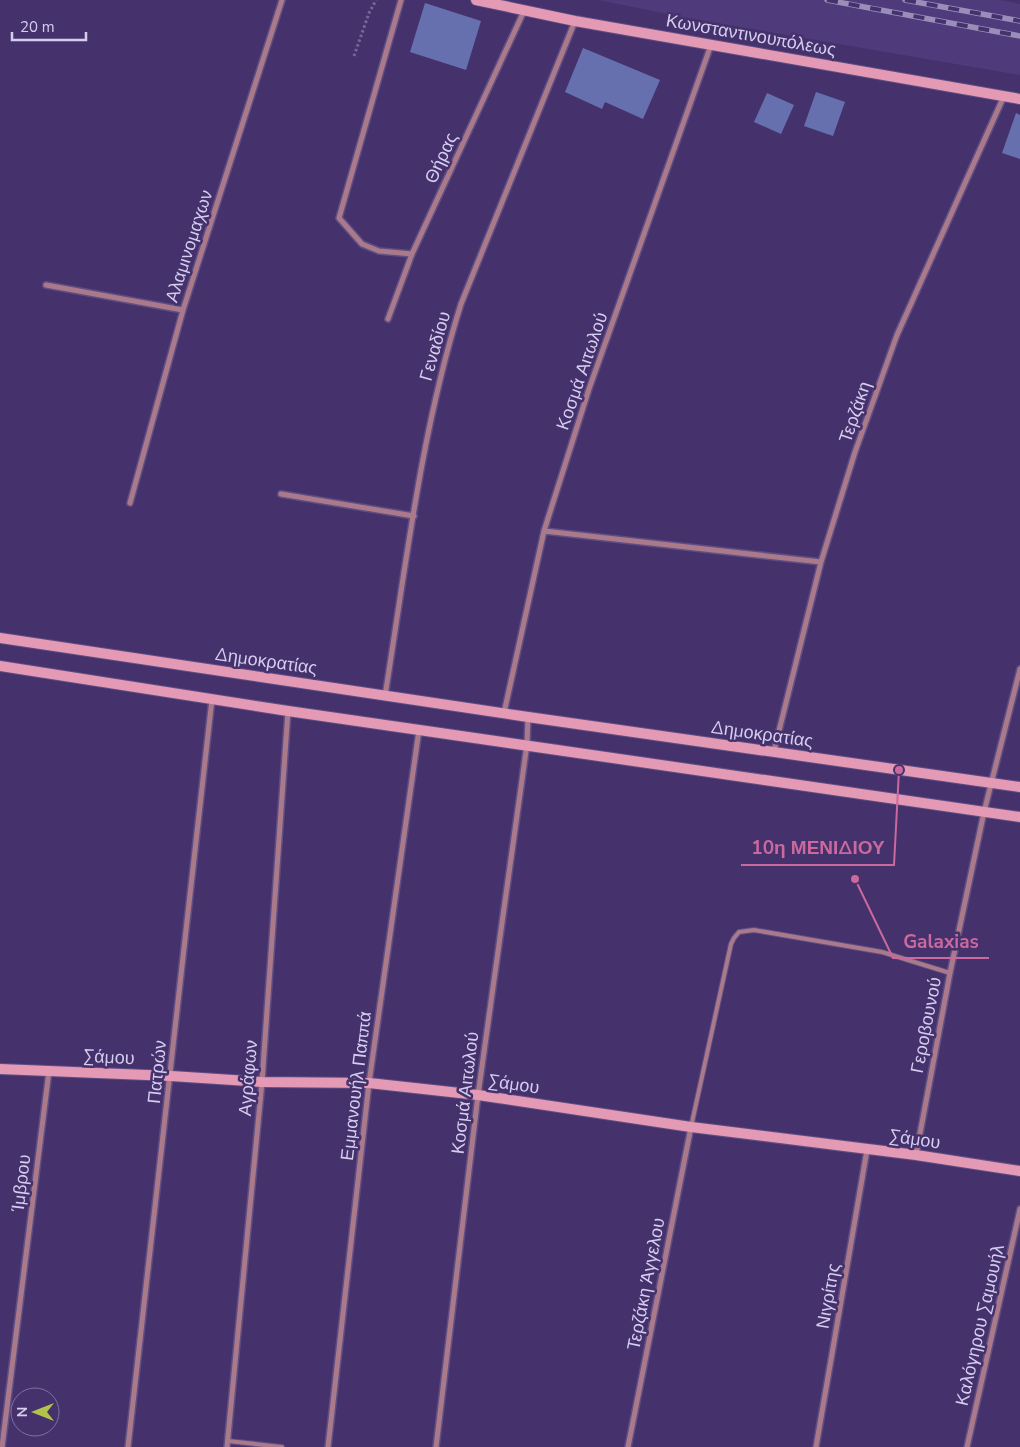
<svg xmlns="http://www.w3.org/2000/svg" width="1020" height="1447" viewBox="0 0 1020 1447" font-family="'Nunito Sans',sans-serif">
	<rect width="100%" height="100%" fill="#45326c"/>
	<path fill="#4f3a7b" d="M599 0H1000L1020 4V75L682 17Z"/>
	<path fill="#6770ae" d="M425 3 481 21 466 70 410 52Z
		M583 48 660 80 643 119 605 102 602 109 565 92Z
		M816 92 845 102 833 136 804 126Z
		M767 93 794 105 781 134 754 122Z
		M1016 113 1020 115V159L1002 153Z"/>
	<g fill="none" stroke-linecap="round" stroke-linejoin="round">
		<g stroke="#5f4e84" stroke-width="6">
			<path id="lane" d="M691 1127 731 944 734 938 739 932 754 930 882 952 950 973
				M228 1441 282 1447"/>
		</g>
		<g stroke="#5f4e84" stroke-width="8">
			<path id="street" d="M401 0 339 218 362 244 379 251 412 254
				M46 285 183 310
				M388 319 412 254 524 11
				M281 494 414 516
				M130 503 183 310 282 0
				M544 531 821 562
				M385 696C406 565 421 431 461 304L575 21
				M504 713 544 531 589 389 711 45
				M774 751 821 562 855 452 897 335 1004 96
				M916 1155 950 973 984 812 1020 669
				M2 1447 49 1071
				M128 1447 212 699
				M227 1447 262 1082 288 711
				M328 1447 369 1083 419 730
				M436 1447 478 1095 527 744 528 717
				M628 1447 691 1127
				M816 1447 867 1150
				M967 1447 1020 1209"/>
		</g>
		<g stroke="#5f4e84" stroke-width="12">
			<path id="secondary" d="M476 0 575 21 1020 99
				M0 638 528 717 1020 787
				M0 666 288 711 1020 817
				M0 1069 171 1076 262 1082 369 1083 478 1095 691 1127 916 1155 1020 1171"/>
		</g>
		<path stroke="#766799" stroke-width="3" stroke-dasharray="2.5 2.5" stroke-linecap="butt" d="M354 56 369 13 376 0"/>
		<use href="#lane" stroke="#aa798a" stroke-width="4"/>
		<use href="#street" stroke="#aa798a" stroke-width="5"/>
		<use href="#secondary" stroke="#e499b4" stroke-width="10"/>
		<g stroke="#9a8dba" stroke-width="5.5">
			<path id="rail" d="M827 0 1020 36
				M905 0 1020 21"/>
		</g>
		<use href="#rail" stroke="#45326c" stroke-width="4" stroke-dasharray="11" stroke-linecap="butt"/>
	</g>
	<g text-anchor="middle" stroke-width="5" stroke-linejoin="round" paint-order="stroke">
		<g font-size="18" fill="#d5cdf0" stroke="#45326c">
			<text transform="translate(751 35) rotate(10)" y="6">Κωνσταντινουπόλεως</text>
			<text transform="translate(441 158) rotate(-65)" y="6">Θήρας</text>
			<text transform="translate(189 246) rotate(-72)" y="6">Αλαμινομαχων</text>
			<text transform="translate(435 346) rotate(-74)" y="6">Γεναδίου</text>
			<text transform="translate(582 371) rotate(-71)" y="6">Κοσμά Αιτωλού</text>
			<text transform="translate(855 412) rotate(-71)" y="6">Τερζάκη</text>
			<text transform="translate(266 661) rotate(8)" y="6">Δημοκρατίας</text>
			<text transform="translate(762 734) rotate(8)" y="6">Δημοκρατίας</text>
			<text transform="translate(926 1025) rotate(-79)" y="6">Γεροβουνού</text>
			<text transform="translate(109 1057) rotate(3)" y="6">Σάμου</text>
			<text transform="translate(157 1072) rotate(-84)" y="6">Πατρών</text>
			<text transform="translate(248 1078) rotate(-85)" y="6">Αγράφων</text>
			<text transform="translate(514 1084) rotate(8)" y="6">Σάμου</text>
			<text transform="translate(356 1086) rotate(-83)" y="6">Εμμανουήλ Παππά</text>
			<text transform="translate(465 1093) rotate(-83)" y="6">Κοσμά Αιτωλού</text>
			<text transform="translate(915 1139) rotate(8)" y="6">Σάμου</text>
			<text transform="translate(21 1183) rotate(-83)" y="6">Ίμβρου</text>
			<text transform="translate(646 1284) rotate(-79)" y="6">Τερζάκη Άγγελου</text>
			<text transform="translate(828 1296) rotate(-80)" y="6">Νιγρίτης</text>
			<text transform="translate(980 1325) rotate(-77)" y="6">Καλόγηρου Σαμουήλ</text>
		</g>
	</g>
	<path fill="none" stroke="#cb699e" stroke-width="2" d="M899 770L894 865H741M855 879L893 958H989"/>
	<g fill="#cb699e" stroke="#45326c" stroke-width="2">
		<circle cx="899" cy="770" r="5"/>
		<circle cx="855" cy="879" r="5"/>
	</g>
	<g font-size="19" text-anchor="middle" font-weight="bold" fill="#cb699e" stroke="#45326c" stroke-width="5" stroke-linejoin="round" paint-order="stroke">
		<text x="818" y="854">10η ΜΕΝΙΔΙΟΥ</text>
		<text x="941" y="948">Galaxias</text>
	</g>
	<g transform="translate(35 1412) rotate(270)"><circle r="24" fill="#45326c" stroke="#7f70a1"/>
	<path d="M0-4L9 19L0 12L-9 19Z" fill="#b2c34c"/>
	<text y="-8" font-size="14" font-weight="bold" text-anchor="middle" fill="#d5cdf0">N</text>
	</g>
	<path d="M12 32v8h74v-8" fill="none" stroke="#d5cdf0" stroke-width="2.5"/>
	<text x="20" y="32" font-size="15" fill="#d5cdf0" stroke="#45326c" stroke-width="4" paint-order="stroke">20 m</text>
</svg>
